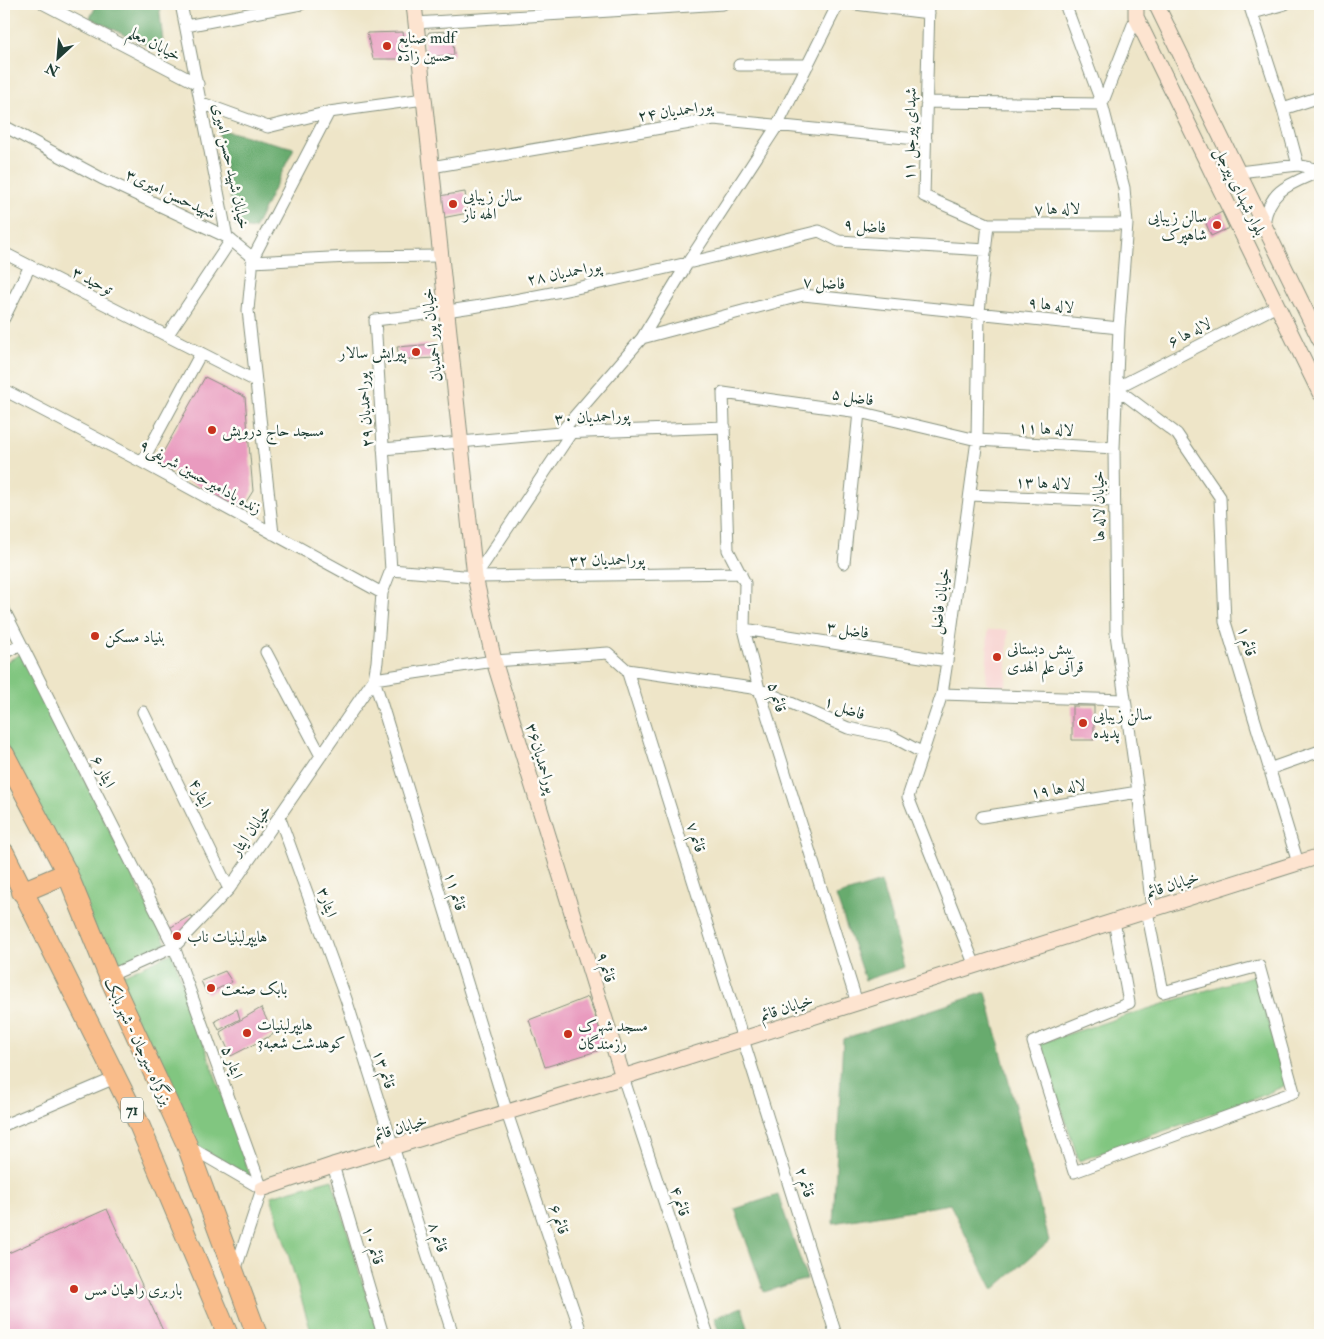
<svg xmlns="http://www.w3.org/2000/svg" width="1324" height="1339" viewBox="0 0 1324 1339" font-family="'IM FELL Double Pica',Amiri,serif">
	<rect width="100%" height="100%" fill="#fdfcf7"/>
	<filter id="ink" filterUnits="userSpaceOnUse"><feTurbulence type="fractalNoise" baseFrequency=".02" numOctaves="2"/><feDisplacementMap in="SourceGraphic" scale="10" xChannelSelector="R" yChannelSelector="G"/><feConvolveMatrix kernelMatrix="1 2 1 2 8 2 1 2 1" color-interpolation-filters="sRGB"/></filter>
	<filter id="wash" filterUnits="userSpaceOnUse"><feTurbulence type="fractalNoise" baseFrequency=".0096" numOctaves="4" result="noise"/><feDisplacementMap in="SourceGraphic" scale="20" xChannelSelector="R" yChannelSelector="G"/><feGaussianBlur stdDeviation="1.12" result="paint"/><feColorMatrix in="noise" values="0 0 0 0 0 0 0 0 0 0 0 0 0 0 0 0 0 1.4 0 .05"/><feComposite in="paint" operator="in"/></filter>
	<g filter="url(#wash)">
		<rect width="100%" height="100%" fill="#eee5c8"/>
		<path fill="#f7d0ce" d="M988 630H1008L1006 686 986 684Z"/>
		<path fill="#81c680" stroke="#50825a" d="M21 654 166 943 112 969 4 741V663Z
			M172 953 251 1178 191 1142 117 978Z
			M1255 975 1286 1085 1259 1097 1079 1161 1040 1043Z
			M332 1179 378 1335H312L271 1196Z"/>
		<path fill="#68ab6e" stroke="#447451" d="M97 4H159L163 42 159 51 90 18Z
			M218 129 294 148 254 229 235 226Z
			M881 882 905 967 865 980 836 896Z
			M986 992 1049 1241 993 1290 950 1204 833 1223 843 1039Z
			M778 1195 807 1279 764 1292 735 1209Z
			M742 1307 750 1335H720L714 1318Z"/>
		<g id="blocks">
			<path fill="#e99bbf" d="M452 31 454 55 425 57 424 39 429 32Z
				M403 32 407 59H373L367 33Z
				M465 192 468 213 442 218 439 196Z
				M1222 212 1229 228 1211 236 1205 221Z
				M434 344 435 358 400 360 397 347Z
				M205 377 245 397 253 491 241 510 157 463Z
				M1072 706H1094V740H1072Z
				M191 915 195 922 175 943 168 929Z
				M225 971 232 982 207 994 201 981Z
				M588 997 607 1048 545 1067 529 1020Z
				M261 1008 274 1034 231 1056 220 1032Z
				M237 1009 240 1019 219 1030 215 1021Z
				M107 1209 165 1335H4V1255Z"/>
		</g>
	</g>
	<g filter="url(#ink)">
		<use href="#blocks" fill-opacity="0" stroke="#86917e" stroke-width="1"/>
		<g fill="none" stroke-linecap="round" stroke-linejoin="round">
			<g stroke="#86917e" stroke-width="13">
				<path id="street" d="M44 4 198 84
					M181 4 227 237
					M855 4 929 13
					M929 4 924 196 988 224H1127
					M1065 4 1102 104 1124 188 1127 224 1119 328 1114 448 1116 634 1138 792 1152 909
					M1249 4 1283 109 1298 165
					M1253 13 1285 4
					M415 23 723 4
					M186 26 301 4
					M739 65H808
					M926 102 1102 104
					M202 103 268 127 329 112 424 99
					M1102 104 1136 17
					M1283 109 1320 97
					M4 126 101 178 227 237 253 258 248 310 273 534
					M431 167 714 119 926 140
					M1239 172 1298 165 1320 170
					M1264 223C1270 188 1291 184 1320 171
					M4 253 256 381
					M253 258 329 112
					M252 262 349 257 440 256
					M1277 306 1116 388 1177 434 1220 497 1225 622 1298 863
					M4 318 30 266
					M167 336 231 240
					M642 338 803 295 1119 328
					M4 390 142 462 382 593
					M560 433 642 338 687 264 777 126 838 4
					M383 449 560 433 725 427
					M142 462 201 353
					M970 495 1114 501
					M844 563 859 412
					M391 570 475 577 741 573
					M475 577 571 433
					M4 610 174 947 262 1189
					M744 629 947 661
					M266 652 321 756
					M4 653 21 644
					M627 670 759 689 848 728 893 737 921 752
					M942 694 1124 700
					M143 712 229 889
					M1269 769 1320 751
					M279 816 346 999 453 1335
					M982 817 1138 792
					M1114 921 1129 1003 1033 1042 1074 1172 1294 1092 1259 966 1163 992 1147 911
					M975 966 908 797 942 694 947 661 977 440 979 312 988 224
					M109 976 174 947 229 889 374 679 377 662 382 593 391 570 375 320C525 305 673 267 819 231L839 241 986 250
					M857 1003 759 689 744 629 745 583 728 550 723 393 859 412 977 440 1114 448
					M623 1077 708 1335
					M4 1125 115 1078
					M188 1146 262 1189
					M333 1165 383 1335
					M235 1271 262 1189
					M582 1335 507 1113 374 679 494 661 608 653 627 670 836 1335"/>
			</g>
			<g stroke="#86917e" stroke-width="17">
				<path id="secondary" d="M414 4 475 577 494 661 623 1077
					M1136 4V17L1320 393
					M1156 4 1320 340
					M262 1189 333 1165 623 1077 1320 856"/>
			</g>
			<g stroke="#86917e" stroke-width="22">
				<path id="highway" d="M4 754 67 873 109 976 187 1145 257 1335
					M4 853 138 1122 228 1335
					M22 892 67 873"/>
			</g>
			<use href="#street" stroke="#fff" stroke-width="11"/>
			<use href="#secondary" stroke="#fde4d0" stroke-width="15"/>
			<use href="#highway" stroke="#f9bc8a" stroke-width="20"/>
		</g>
	</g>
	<g fill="#c8321e" stroke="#fdfcf7" stroke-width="2">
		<circle cx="387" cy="46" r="5"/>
		<circle cx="453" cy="204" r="5"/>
		<circle cx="1217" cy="225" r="5"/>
		<circle cx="416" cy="352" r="5"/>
		<circle cx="212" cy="430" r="5"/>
		<circle cx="95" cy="636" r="5"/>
		<circle cx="997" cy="657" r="5"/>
		<circle cx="1083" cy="723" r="5"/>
		<circle cx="177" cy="936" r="5"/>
		<circle cx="211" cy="988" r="5"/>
		<circle cx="247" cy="1033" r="5"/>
		<circle cx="568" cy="1034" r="5"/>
		<circle cx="74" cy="1289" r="5"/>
	</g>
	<g text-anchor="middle" stroke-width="5" stroke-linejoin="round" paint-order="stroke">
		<rect fill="#fdfcf7" stroke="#62766e" stroke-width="1" x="121" y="1097.5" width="22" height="25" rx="4"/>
		<g font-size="15" font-weight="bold" fill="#1f3d34">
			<text x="132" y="1115">71</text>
		</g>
		<g font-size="16" fill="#1f3d34" stroke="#fdfcf7" text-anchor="start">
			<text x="397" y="43">صنایع mdf<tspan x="397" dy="18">حسین زاده</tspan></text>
			<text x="463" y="201">سالن زیبایی<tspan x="463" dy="18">الهه ناز</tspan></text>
			<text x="1207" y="222" text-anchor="end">سالن زیبایی<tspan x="1207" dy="18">شاهپرک</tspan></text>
			<text x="406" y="358" text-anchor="end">پیرایش سالار</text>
			<text x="222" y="436">مسجد حاج درویش</text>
			<text x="105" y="642">بنیاد مسکن</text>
			<text x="1007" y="654">پیش دبستانی<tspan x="1007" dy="18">قرآنی علم الهدی</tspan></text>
			<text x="1093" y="720">سالن زیبایی<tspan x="1093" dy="18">پدیده</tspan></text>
			<text x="187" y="942">هایپرلبنیات ناب</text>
			<text x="221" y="994">بابک صنعت</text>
			<text x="257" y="1030">هایپرلبنیات<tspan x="257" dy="18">کوهدشت شعبه3</tspan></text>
			<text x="578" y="1031">مسجد شهرک<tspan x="578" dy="18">رزمندگان</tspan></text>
			<text x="84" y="1295">باربری راهیان مس</text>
		</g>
		<g font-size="16" fill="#1f3d34" stroke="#fdfcf7">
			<text transform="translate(155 43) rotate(27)" y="6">خیابان معلم</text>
			<text transform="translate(675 110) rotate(-8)" y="6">پوراحمدیان ۲۴</text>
			<text transform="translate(909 134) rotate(-89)" y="6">شهدای پیرجل ۱۱</text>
			<text transform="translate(232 166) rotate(78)" y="6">خیابان شهید حسن امیری</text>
			<text transform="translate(1241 191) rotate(64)" y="6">بلوار شهدای پیرجل</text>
			<text transform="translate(171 193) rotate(25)" y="6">شهیدحسن امیری۳</text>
			<text x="1057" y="214">لاله ها ۷</text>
			<text transform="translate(865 225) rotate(5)" y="6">فاضل ۹</text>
			<text transform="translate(564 272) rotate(-11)" y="6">پوراحمدیان ۲۸</text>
			<text transform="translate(93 280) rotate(27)" y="6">توحید ۳</text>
			<text transform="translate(824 282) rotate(3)" y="6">فاضل ۷</text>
			<text transform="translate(1051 304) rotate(7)" y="6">لاله ها ۹</text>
			<text transform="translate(1189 332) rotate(-27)" y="6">لاله ها ۶</text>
			<text transform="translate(431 335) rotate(-96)" y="6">خیابان پور احمدیان</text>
			<text transform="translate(853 396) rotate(10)" y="6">فاضل ۵</text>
			<text transform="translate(364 410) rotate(-94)" y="6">پوراحمدیان ۲۹</text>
			<text transform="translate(592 416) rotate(-3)" y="6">پوراحمدیان ۳۰</text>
			<text transform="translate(1046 428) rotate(3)" y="6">لاله ها ۱۱</text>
			<text transform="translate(201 476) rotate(29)" y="6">زنده یادامیرحسین شریفی۹</text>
			<text transform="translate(1043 482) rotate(2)" y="6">لاله ها ۱۳</text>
			<text transform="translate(1098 506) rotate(-91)" y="6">خیابان لاله ها</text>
			<text transform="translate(607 559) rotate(-1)" y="6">پوراحمدیان ۳۲</text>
			<text transform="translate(939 601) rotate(-82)" y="6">خیابان فاضل</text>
			<text transform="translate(848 629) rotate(9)" y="6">فاضل ۳</text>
			<text transform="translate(1248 641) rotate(74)" y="6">قائم ۱</text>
			<text transform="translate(778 697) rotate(74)" y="6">قائم ۵</text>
			<text transform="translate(845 707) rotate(20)" y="6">فاضل ۱</text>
			<text transform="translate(542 758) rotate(73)" y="6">پوراحمدیان۳۶</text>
			<text transform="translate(104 771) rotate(63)" y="6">ایثار ۶</text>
			<text transform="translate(1058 788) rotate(-9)" y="6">لاله ها ۱۹</text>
			<text transform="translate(201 793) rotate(64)" y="6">ایثار۴</text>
			<text transform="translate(250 830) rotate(-55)" y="6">خیابان ایثار</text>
			<text transform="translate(697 837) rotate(72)" y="6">قائم ۷</text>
			<text transform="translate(1172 884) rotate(-18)" y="6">خیابان قائم</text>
			<text transform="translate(456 891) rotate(73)" y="6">قائم ۱۱</text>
			<text transform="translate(328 902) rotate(70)" y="6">ایثار۳</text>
			<text transform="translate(607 967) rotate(73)" y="6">قائم ۹</text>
			<text transform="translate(786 1007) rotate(-18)" y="6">خیابان قائم</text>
			<text transform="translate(139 1041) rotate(65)" y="6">بزرگراه سیرجان - شهر بابک</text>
			<text transform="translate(233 1062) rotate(70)" y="6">ایثار ۵</text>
			<text transform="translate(385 1069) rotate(72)" y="6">قائم ۱۳</text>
			<text transform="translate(400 1127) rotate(-17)" y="6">خیابان قائم</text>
			<text transform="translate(806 1182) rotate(73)" y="6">قائم ۲</text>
			<text transform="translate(681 1201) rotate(72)" y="6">قائم ۴</text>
			<text transform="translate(560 1219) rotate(71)" y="6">قائم ۶</text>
			<text transform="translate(439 1237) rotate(72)" y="6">قائم ۸</text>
			<text transform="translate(374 1245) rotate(73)" y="6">قائم ۱۰</text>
		</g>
	</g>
	<rect width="1324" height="1339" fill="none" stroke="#fdfcf7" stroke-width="20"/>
	<g transform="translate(58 58) rotate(206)" stroke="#fdfcf7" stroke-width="4" paint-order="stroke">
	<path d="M0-4L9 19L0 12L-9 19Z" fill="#1f3d34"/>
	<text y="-8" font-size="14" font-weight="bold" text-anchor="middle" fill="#1f3d34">N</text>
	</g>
</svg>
